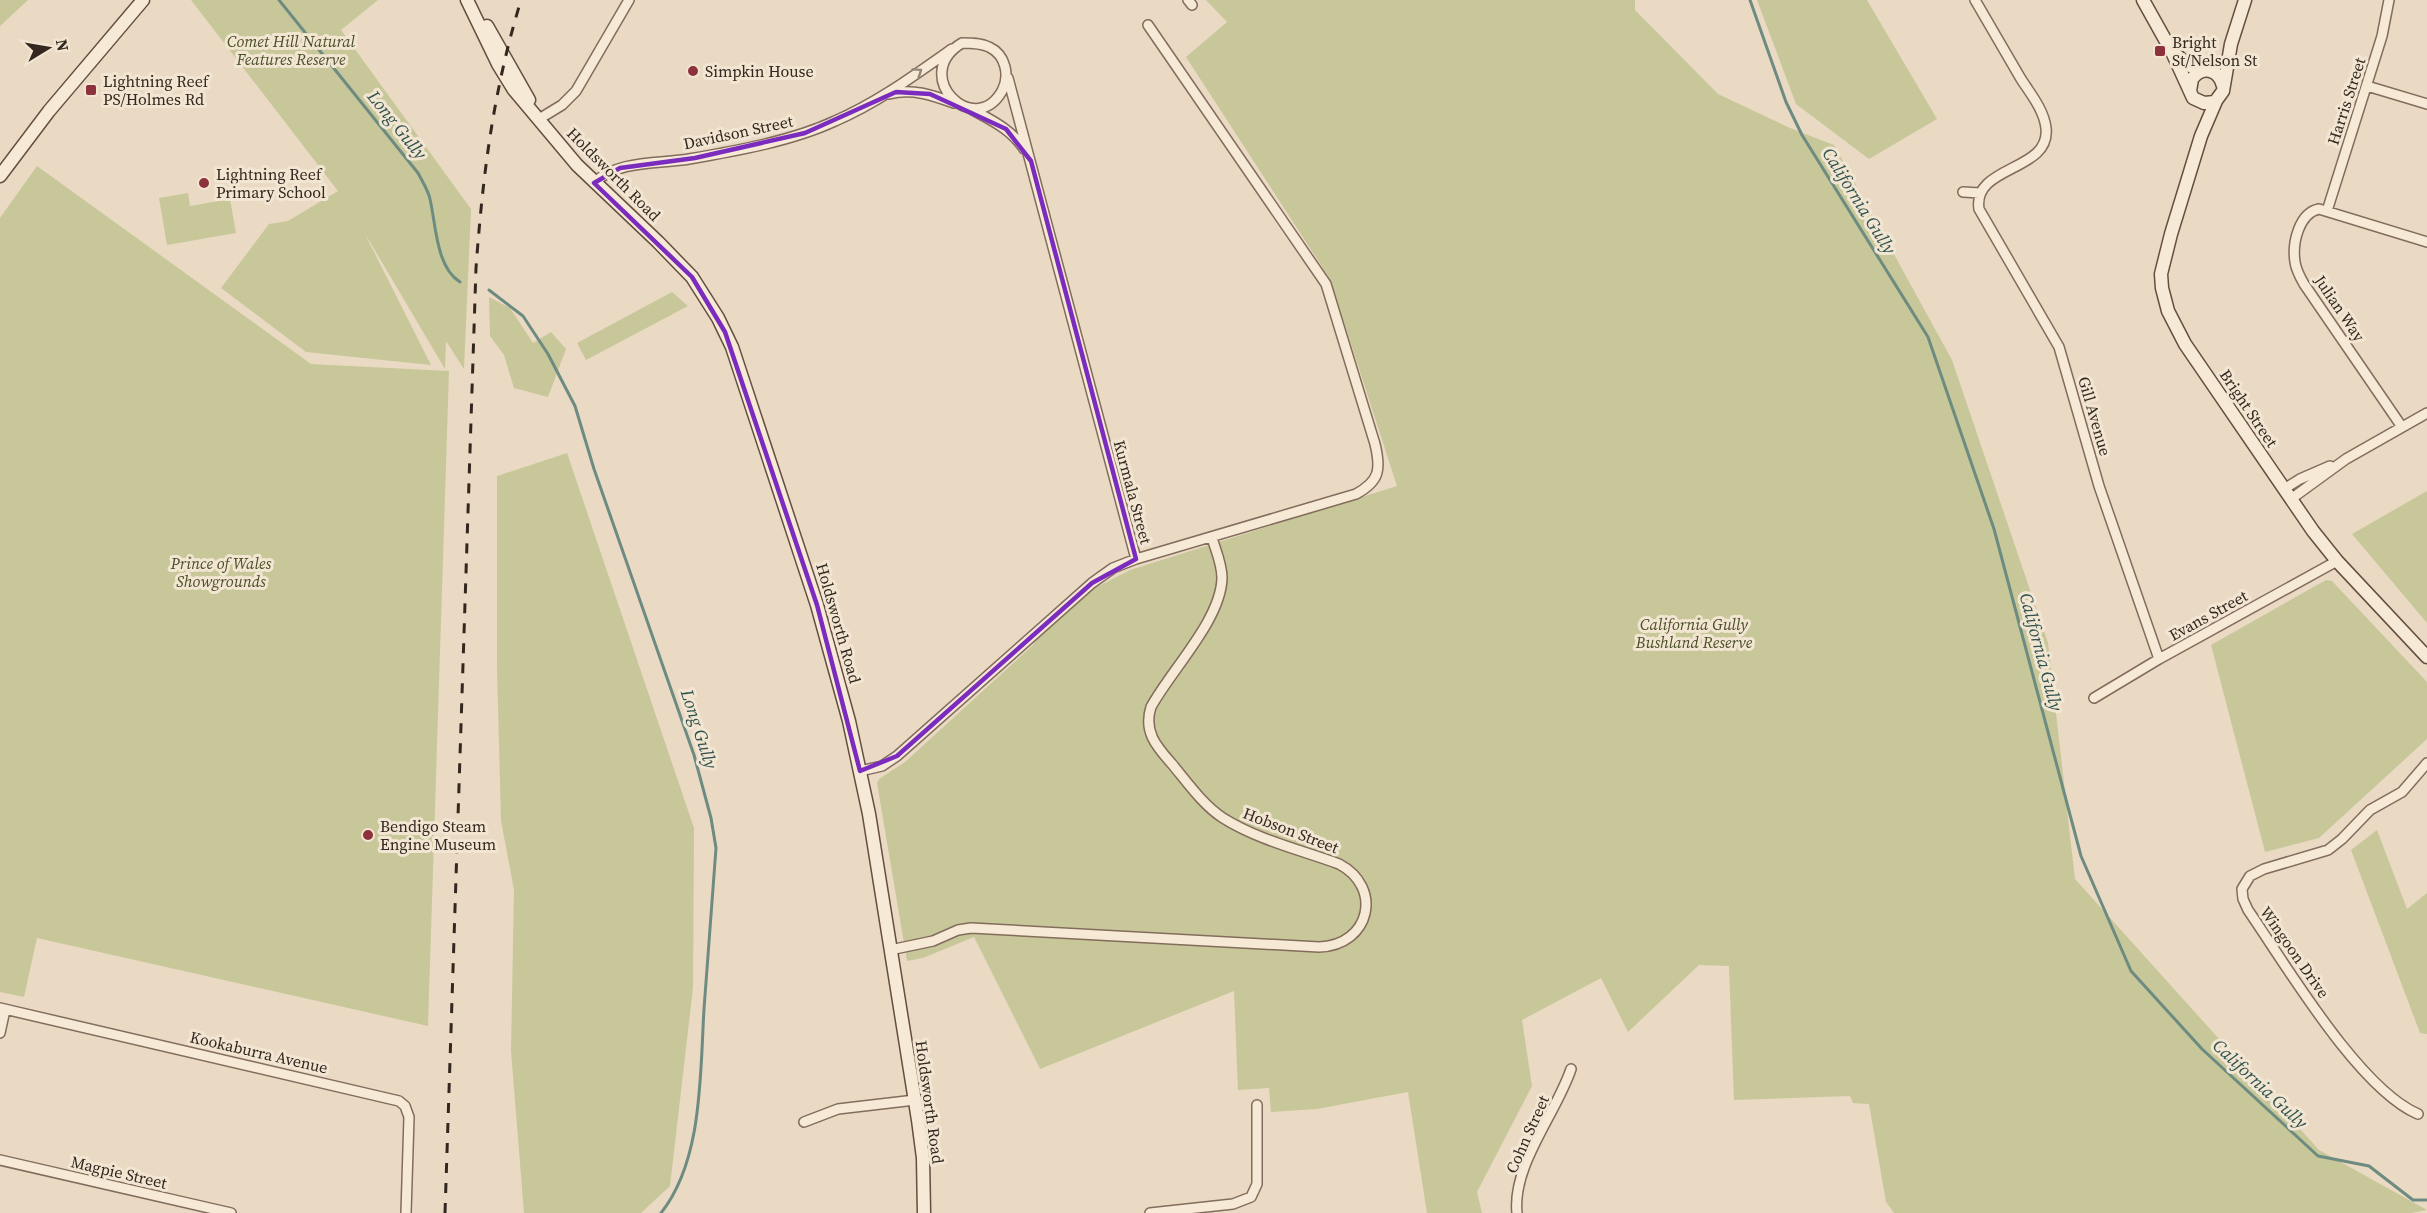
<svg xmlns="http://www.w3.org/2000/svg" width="2427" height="1213" viewBox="0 0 2427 1213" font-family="'Source Serif 4',serif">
	<rect width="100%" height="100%" fill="#eadac4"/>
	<path fill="#c7c799" d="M0 0H28L0 26Z
		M191 0H378L341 30 471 209 464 369 446 341 445 369 364 232 431 365 306 352 221 288 269 224 288 221 338 191Z
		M1206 0H1635V10L1718 94 1790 128 1834 145 1952 360 2048 643 2075 879 2319 1150 2427 1210 2411 1213H1894L1886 1202 1869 1104 1853 1103 1850 1096 1734 1100 1729 966 1699 965 1628 1032 1601 978 1522 1020 1532 1086 1477 1192 1482 1213H1427L1408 1092 1317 1109 1271 1112 1269 1088 1238 1090 1234 991 1040 1069 974 937 923 958 907 961 877 783 879 779 905 762 1034 644 1033 642 1095 588 1130 570 1397 486 1330 279 1186 57 1227 22Z
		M1757 0H1867L1937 119 1869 159 1796 104Z
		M37 166 311 364 449 371 428 1026 37 938 24 997 0 992V218Z
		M188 193 190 206 230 199 236 233 167 245 159 198Z
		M672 292 688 306 586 360 577 343Z
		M489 297 510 308 533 343 551 332 566 349 548 397 514 388 504 355 490 336Z
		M567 453 694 828 693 988 670 1186 641 1213H524L511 1051 514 890 501 821 497 666V476Z
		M2427 491V623L2352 534Z
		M2326 580 2332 581 2427 682V739L2319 838 2265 852 2211 645Z
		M2377 830 2407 909 2427 893V1034L2420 1033 2351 850Z"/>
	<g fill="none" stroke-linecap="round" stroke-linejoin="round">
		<path stroke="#6d8b80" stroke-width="3" d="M279 0 418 173C422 181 428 190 430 199 436 225 436 267 460 282
			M1750 0 1786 102 1802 135 1928 337 1994 529 2081 856 2131 971 2202 1049 2318 1156 2369 1166 2413 1200H2427
			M489 290 523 316 548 354 575 406 594 469 694 755 711 818 716 848C712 902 708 955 704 1009 700 1074 703 1160 661 1213"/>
		<g stroke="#836c5c" stroke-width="12">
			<path id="street" d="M1188 0 1192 5
				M1975 0C1990 26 2006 53 2021 79 2030 93 2044 110 2046 128 2051 172 1972 165 1979 209L2059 347 2099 486 2159 659
				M962 43C971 43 981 43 989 47 1006 55 1010 76 1002 91 974 140 909 75 962 43Z
				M1008 78 1136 559
				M2367 86 2427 104
				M889 94C912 88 932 95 954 103
				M971 109C991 120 1011 129 1024 149
				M539 119 562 105 576 91 629 0
				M594 183C617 160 659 164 689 159 736 151 792 141 835 121 877 103 915 75 952 49
				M1963 192 1980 193
				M2327 211 2382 36 2389 0
				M2402 427 2304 284C2300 277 2296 270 2295 262 2292 243 2299 213 2319 209L2427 242
				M2284 489 2300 479 2330 466
				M2291 499 2346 459 2427 413
				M2094 698 2159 659 2337 561
				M860 771 882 766 897 756 1092 583 1113 568 1136 559 1356 494C1380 481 1381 469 1375 444L1326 284 1148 25
				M890 950 933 941 958 930 971 928 1319 947C1371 945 1383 887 1339 864 1301 850 1258 840 1223 818 1203 805 1187 782 1172 764 1157 747 1143 732 1151 707 1171 670 1221 620 1222 578 1222 564 1216 551 1212 538
				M0 1008 399 1101 405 1106 409 1117 406 1213
				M0 1033 5 1010
				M2418 1114C2359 1089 2286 965 2248 910L2243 899 2242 889 2250 876 2264 869 2328 850 2342 839 2370 810 2402 792 2427 763
				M804 1122 838 1109 915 1100
				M0 1160 231 1213
				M1150 1213 1233 1204 1251 1197 1257 1184V1105
				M1517 1213C1512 1165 1556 1114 1571 1069"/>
		</g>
		<g stroke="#654e3f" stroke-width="15">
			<path id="secondary" d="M467 0 498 64 514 90 577 165 658 242 692 277 718 318 732 347 817 605 849 721 869 814 918 1120 923 1158 924 1213
				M2143 0 2172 52 2193 98 2204 103 2215 102 2223 91 2231 44 2245 0
				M487 26 529 100
				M2173 52 2188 65 2202 71
				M2190 91 2192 79C2202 65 2219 69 2223 86
				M2216 101 2201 136 2171 234 2161 274 2162 288 2168 311 2185 344 2313 531 2337 561 2427 657
				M0 176 49 111 143 0"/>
		</g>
		<use href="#street" stroke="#f6e9d6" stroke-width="9"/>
		<use href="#secondary" stroke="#f6e9d6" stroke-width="12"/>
		<path stroke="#34271f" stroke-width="3" stroke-dasharray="10 10" stroke-linecap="butt" d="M445 1213 476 268C483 173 493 92 521 0"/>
	</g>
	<defs><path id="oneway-chevron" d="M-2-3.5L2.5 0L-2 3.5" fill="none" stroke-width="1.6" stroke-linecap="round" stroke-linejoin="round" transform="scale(1.5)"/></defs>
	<use stroke="#95887a" href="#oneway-chevron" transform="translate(918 72) rotate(-34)"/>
	<path fill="none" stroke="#7b2cbf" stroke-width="4.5" stroke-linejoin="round" d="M896 92 930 94 1006 129 1031 161 1136 559 1092 583 897 756 860 771 817 605 725 332 692 277 594 183 620 168 695 158 805 133Z"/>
	<g fill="#8d313c" stroke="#f2e6d3" stroke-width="2">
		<rect x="2154" y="45" width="12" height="12" rx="3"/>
		<circle cx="693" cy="71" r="6"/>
		<rect x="85" y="84" width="12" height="12" rx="3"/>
		<circle cx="204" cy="183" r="6"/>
		<circle cx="368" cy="835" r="6"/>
	</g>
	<g text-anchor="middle" stroke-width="6" stroke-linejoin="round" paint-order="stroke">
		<g font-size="16" font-style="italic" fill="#494f27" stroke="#f2e6d3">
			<text x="291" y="47">Comet Hill Natural<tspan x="291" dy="18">Features Reserve</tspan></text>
			<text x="221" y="569">Prince of Wales<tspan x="221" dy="18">Showgrounds</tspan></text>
			<text x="1694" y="630">California Gully<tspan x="1694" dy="18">Bushland Reserve</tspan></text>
		</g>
		<g font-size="16" fill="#34271f" stroke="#f2e6d3" text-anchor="start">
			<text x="2172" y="48">Bright<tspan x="2172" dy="18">St/Nelson St</tspan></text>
			<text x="705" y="77">Simpkin House</text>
			<text x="103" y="87">Lightning Reef<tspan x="103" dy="18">PS/Holmes Rd</tspan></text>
			<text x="216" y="180">Lightning Reef<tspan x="216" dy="18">Primary School</tspan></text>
			<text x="380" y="832">Bendigo Steam<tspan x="380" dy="18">Engine Museum</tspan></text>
		</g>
		<g font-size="16" fill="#34271f" stroke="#f2e6d3">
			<text transform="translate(2346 101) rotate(-72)" y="6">Harris Street</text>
			<text transform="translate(738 132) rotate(-12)" y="6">Davidson Street</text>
			<text transform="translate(614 174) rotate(45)" y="6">Holdsworth Road</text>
			<text transform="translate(2340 308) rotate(56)" y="6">Julian Way</text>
			<text transform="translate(2249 408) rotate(56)" y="6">Bright Street</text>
			<text transform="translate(2095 416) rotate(74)" y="6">Gill Avenue</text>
			<text transform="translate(1133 492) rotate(75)" y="6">Kurmala Street</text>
			<text transform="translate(2208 615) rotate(-29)" y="6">Evans Street</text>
			<text transform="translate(839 623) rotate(74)" y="6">Holdsworth Road</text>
			<text transform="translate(1291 830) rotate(21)" y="6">Hobson Street</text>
			<text transform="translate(2295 952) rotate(55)" y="6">Wingoon Drive</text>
			<text transform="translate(259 1052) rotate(13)" y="6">Kookaburra Avenue</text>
			<text transform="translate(930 1102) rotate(82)" y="6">Holdsworth Road</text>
			<text transform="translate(1527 1134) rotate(-66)" y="6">Cohn Street</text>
			<text transform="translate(119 1172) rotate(13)" y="6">Magpie Street</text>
		</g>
		<g font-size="18" font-style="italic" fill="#2f534d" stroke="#f2e6d3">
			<text transform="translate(397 125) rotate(51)" y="6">Long Gully</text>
			<text transform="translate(1859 201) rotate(58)" y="6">California Gully</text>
			<text transform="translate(2041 652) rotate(75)" y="6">California Gully</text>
			<text transform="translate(699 729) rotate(72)" y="6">Long Gully</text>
			<text transform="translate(2260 1084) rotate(43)" y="6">California Gully</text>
		</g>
	</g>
	<g transform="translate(48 48) rotate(79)" stroke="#f2e6d3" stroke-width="4.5" paint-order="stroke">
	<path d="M0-4.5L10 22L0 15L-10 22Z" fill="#34271f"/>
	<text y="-9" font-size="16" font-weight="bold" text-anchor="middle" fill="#34271f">N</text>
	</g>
</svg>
